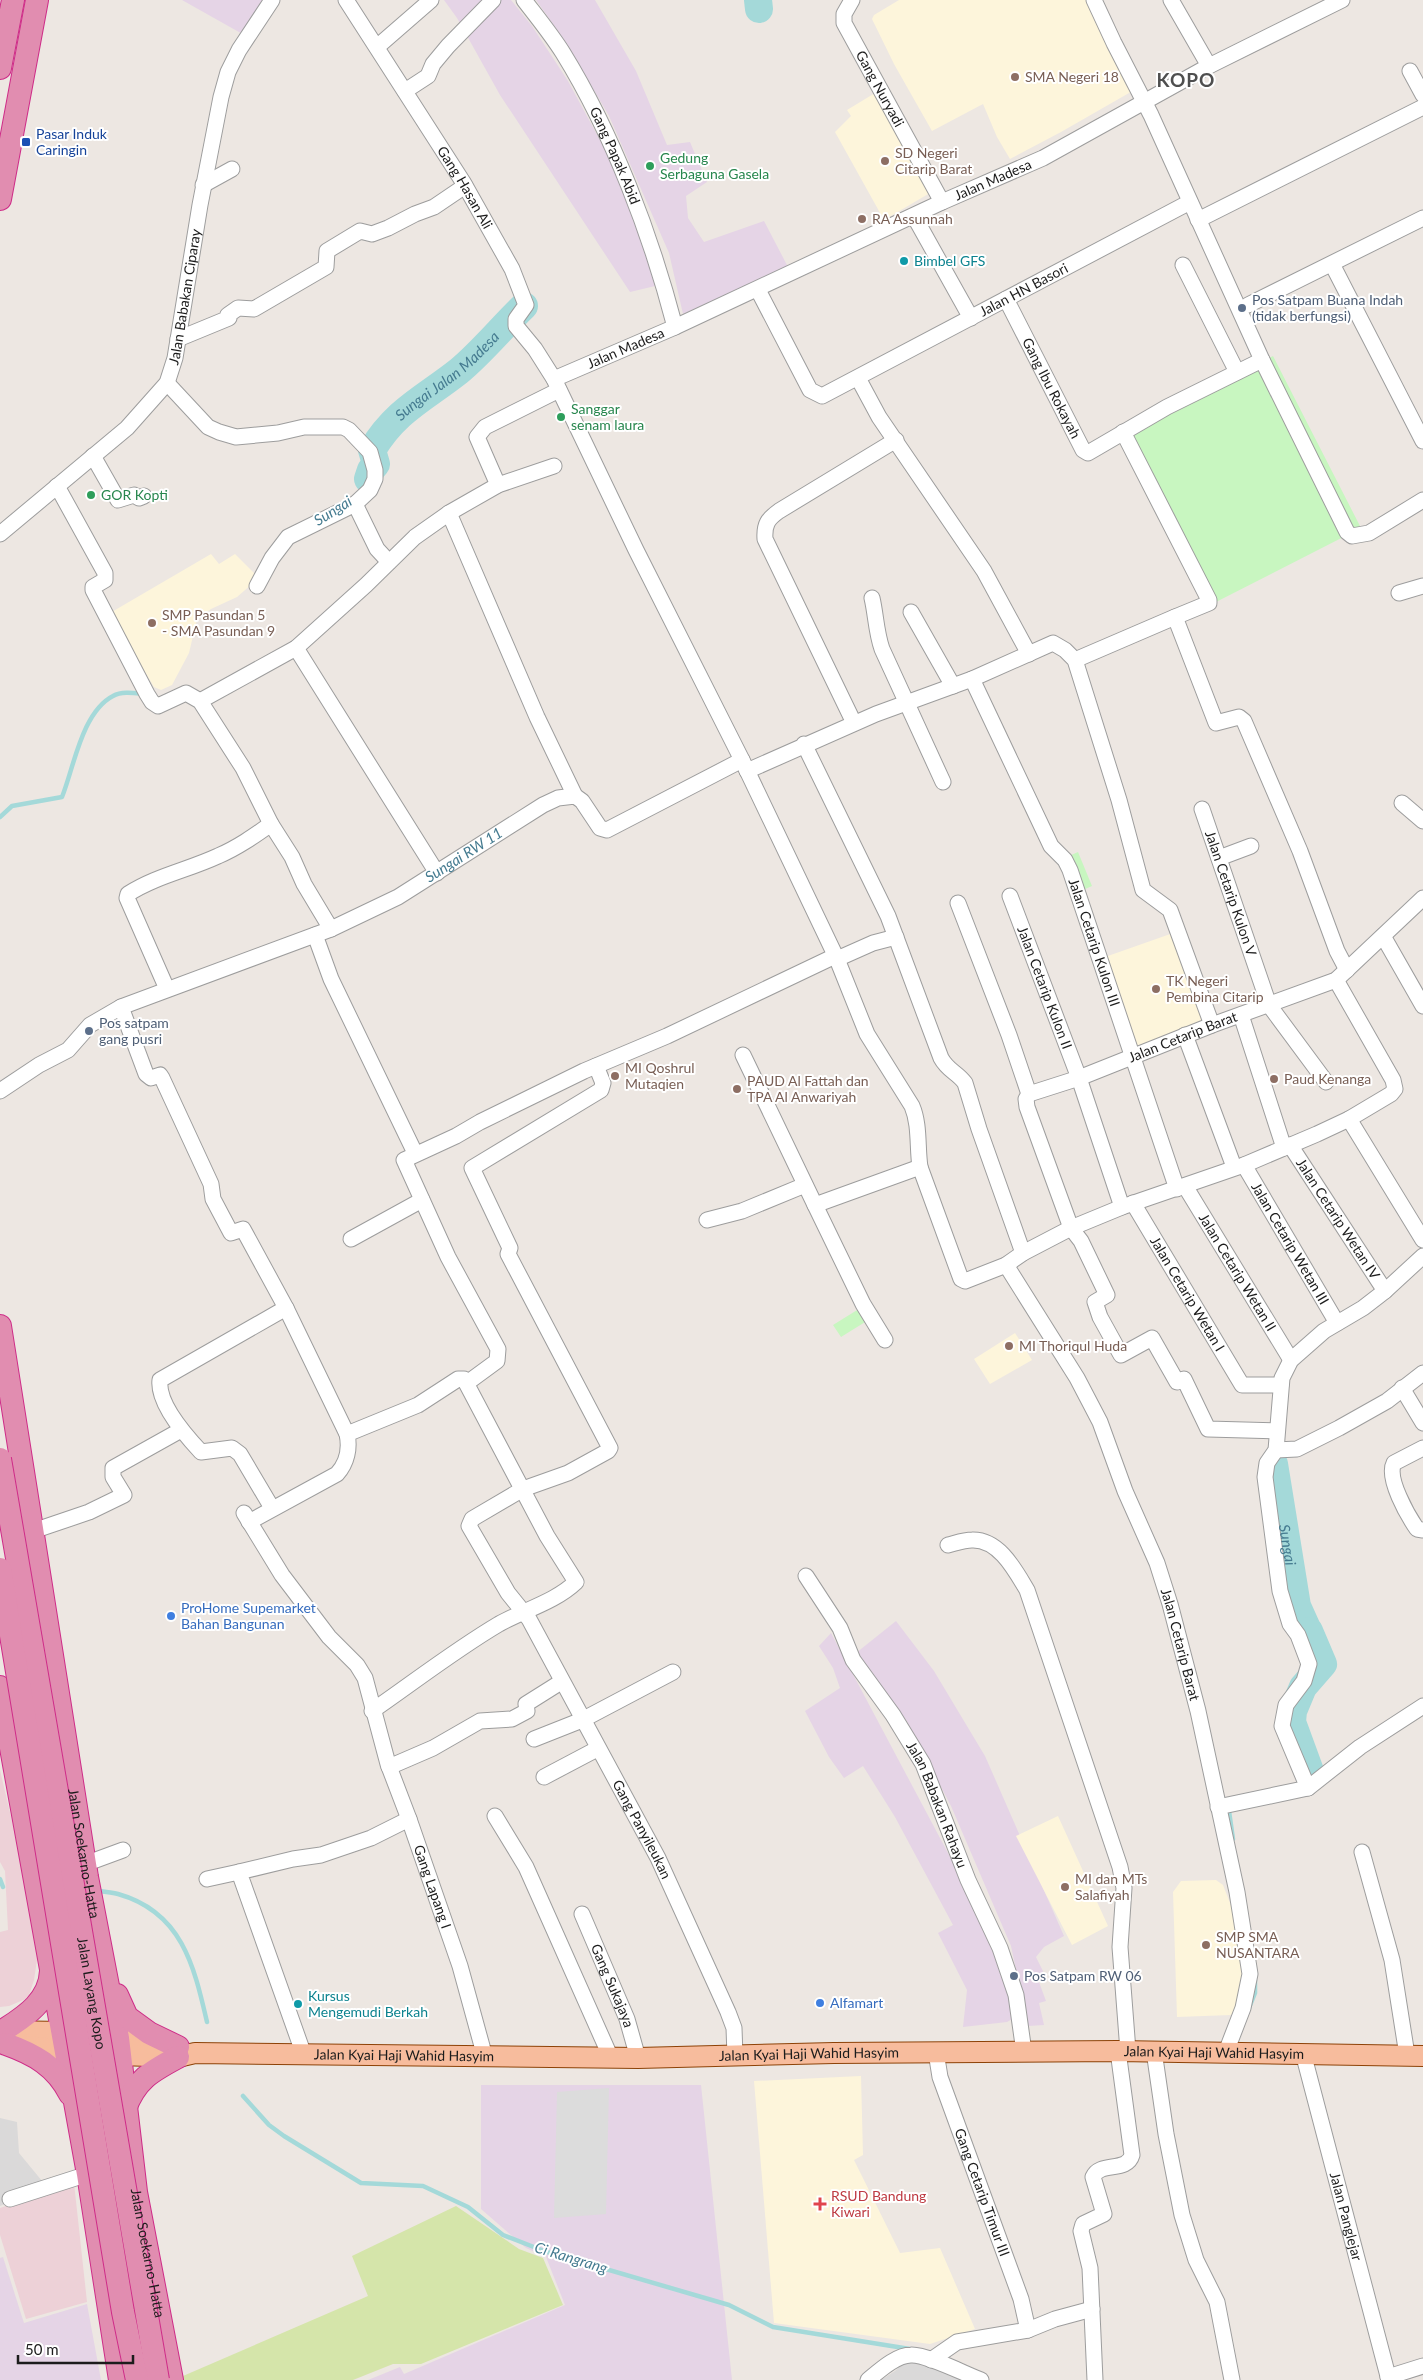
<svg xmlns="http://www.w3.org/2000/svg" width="1423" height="2380" viewBox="0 0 1423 2380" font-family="Lato,sans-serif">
	<rect width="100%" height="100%" fill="#ede7e2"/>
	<path fill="#dad9d9" d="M0 2118 17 2122 19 2153 47 2187 0 2206Z
		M910 2357 973 2380H881L895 2371Z"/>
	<path fill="#edd1d7" d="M0 1770 40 1940 34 1980 28 1998 9 2006 0 2007V1932L8 1930 5 1871 0 1862Z
		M74 2183 87 2302 26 2319 0 2235V2208Z"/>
	<path fill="#e5d4e6" d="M182 0H274L246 36Z
		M444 0H511L532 26 568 81 608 155 643 245 655 286 630 292 500 95 457 18Z
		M536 0H595L636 71 667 145 690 142 707 182 686 196 688 218 704 242 764 221 788 267 683 314 669 253 609 116 567 44Z
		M896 1621 934 1671 985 1756 1064 1936 1044 1947 1036 1957 1043 1971 1039 1982 1046 2001 1039 2003 1044 2025 1028 2026 1011 1946 951 1806 906 1720 856 1653Z
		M831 1633 982 1917 1016 2017 1007 2022 963 2027 967 1990 938 1933 953 1925 895 1817 863 1766 844 1778 829 1757 805 1711 840 1688 833 1668 819 1646Z
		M481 2085H701L732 2380H368L400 2367 404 2374 565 2305 546 2257 526 2248 481 2209Z
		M3 2257 24 2323 87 2304 101 2380H0V2258Z"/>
	<path fill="#fdf5db" d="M899 0H1092L1136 89 1061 132 1010 159 997 137 983 104 932 131 894 64 872 19 874 15Z
		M880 90 935 190 884 220 835 132 851 116 847 110Z
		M211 554 219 564 235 554 259 578 237 597 211 609 197 619 189 653 172 685 161 690 154 687 110 613Z
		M1176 932 1207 1021 1137 1046 1105 957Z
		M1015 1333 1032 1360 990 1384 974 1359Z
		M1058 1816 1108 1926 1072 1945 1016 1836Z
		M1216 1880 1223 1885 1232 1908 1245 1980 1238 2009 1231 2015 1177 2017 1173 1892 1181 1881Z
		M861 2076 863 2155 854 2160 900 2253 940 2248 975 2329 930 2344 774 2323 754 2081Z"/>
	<path fill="#d5e5aa" d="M456 2206 519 2249 543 2258 563 2305 421 2364H393L353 2380H184L183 2376 368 2296 352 2256Z"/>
	<path fill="#c8f6c0" d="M1273 356 1361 528 1216 602 1127 430Z
		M1078 852 1092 886 1083 890 1069 856Z
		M862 1307 870 1319 841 1337 833 1325Z"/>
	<path fill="#dcdcdc" d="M609 2088 606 2214 554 2218 557 2092Z"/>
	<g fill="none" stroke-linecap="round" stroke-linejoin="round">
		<path stroke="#a4d9d9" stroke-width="4.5" d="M0 817 12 806 62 797C74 767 82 712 113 696 122 691 134 693 144 694
			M1229 1811 1233 1839
			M0 1879 3 1887
			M95 1890C103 1892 111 1892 118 1894 182 1912 194 1966 207 2022
			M1249 2008 1255 1993V1980
			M243 2096 269 2125 284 2136 361 2183 423 2186 468 2207 503 2235 544 2251 729 2305 773 2327 910 2349"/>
		<g stroke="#a4d9d9" stroke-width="28">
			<path d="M758 0 759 9"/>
			<path id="s1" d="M368 479 371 470 376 464 372 450C396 410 425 398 459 371 481 353 503 326 524 306"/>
			<path id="s2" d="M1274 1464 1297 1606 1306 1626"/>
			<path d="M1309 1631 1323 1664 1303 1687 1293 1711 1292 1722 1311 1774"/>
		</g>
		<g stroke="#9d9d9d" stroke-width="17">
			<g id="minor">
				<path id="s3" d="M346 0 463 182 512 269 526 305 516 319V326L535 349 554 379 636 550 742 760 837 959 867 1034 912 1106C920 1125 917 1147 920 1167L961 1279 965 1281 1006 1265 1023 1253 1071 1228 1122 1207 1244 1165 1317 1134 1349 1119 1391 1094 1395 1089 1393 1080 1336 980"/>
				<path id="s4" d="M524 0C537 17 551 34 563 53 613 134 651 235 675 327"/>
				<path id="s5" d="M852 0 844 14V23L942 202"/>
				<path d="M1094 0 1114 43 1151 115 1262 360 1347 532 1352 536 1369 533 1423 500"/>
				<path d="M1171 0 1209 66"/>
				<path d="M377 47 431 0"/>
				<path d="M1410 71 1423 95"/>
				<path d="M405 91 428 76 433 64 448 46 493 0"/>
				<path d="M203 185 232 169"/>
				<path d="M914 216 971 318"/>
				<path d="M1198 220 1423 107"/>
				<path d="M1332 264 1423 441"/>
				<path d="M1183 265 1237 372"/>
				<path id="s6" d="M758 290 810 390 822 396 1190 202"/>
				<path id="s7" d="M1006 299 1083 450 1088 453 1167 407 1262 360"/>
				<path d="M1248 305 1423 218"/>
				<path d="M178 339 229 318 228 315 238 308 254 309 326 267 327 251 360 231 372 234 388 228 415 214 434 207 465 186"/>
				<path d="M858 378 879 417 984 571 1029 654"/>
				<path id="s8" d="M554 379 675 327 942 202 1043 158 1209 66 1342 0"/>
				<path d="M167 383 208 427 219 432 236 437 278 433 304 427H343L349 430 370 452 375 470V479L370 490 355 504 288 537 272 558 257 586"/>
				<path d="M1123 432 1209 600V603L1175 617 1216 723 1239 717 1244 721 1300 851 1337 951 1347 970"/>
				<path d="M93 456 118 500 134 495 139 498 144 496"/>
				<path d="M498 485 477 437 485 427 559 390"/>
				<path d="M57 486 105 573V580L93 587V590L147 694 152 702 158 706 186 693 200 701 243 768 271 824 292 857 304 884 331 929"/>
				<path d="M355 504 377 549 389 562"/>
				<path d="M449 513 537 717 575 796"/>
				<path id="s9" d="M0 534 127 428 167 383 175 358 200 205 221 97 228 72 239 50 272 0"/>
				<path d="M1399 593 1423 586"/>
				<path d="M872 598C876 615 876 632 882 649L943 782"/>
				<path d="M911 612 953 686"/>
				<path d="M296 648 437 873"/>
				<path d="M1075 660 1175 617"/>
				<path id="s10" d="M972 679 1051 846 1065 860 1070 870 1177 1189"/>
				<path d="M200 701 296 648 366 585 415 537 449 513 498 485 554 466"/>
				<path d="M854 723 765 539C764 524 768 519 779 511L896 440"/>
				<path d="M804 744 888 916 941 1058C948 1071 957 1072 965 1083L979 1129 1023 1253"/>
				<path d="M747 771 876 714 972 679 1053 643 1065 650 1075 660 1119 800 1143 890 1170 910 1212 1025"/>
				<path d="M1402 803 1423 821"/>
				<path id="s11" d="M1202 809 1269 1005 1326 1082"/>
				<path d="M1219 858 1251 846"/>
				<path id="s12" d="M1010 896 1079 1078 1122 1207"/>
				<path d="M958 903 1009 1035 1029 1094"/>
				<path d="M315 935 331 979 415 1153"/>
				<path d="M1383 936 1423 1006"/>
				<path d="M837 959 873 943 896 937"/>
				<path d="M167 989 127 898 128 894C156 876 188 870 218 856 237 848 254 836 271 824"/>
				<path d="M121 1007 146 1074 151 1078 160 1075 162 1078 211 1184 213 1199 231 1233 243 1229 286 1308 347 1434C350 1448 347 1463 337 1474L249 1522"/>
				<path d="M1241 1015 1284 1148"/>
				<path d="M1185 1035 1234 1167"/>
				<path d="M743 1055 815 1205 920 1167"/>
				<path id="s13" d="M596 1066 603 1083 601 1090 472 1168 510 1248 508 1254 610 1448 608 1451 568 1473 523 1489 477 1516 472 1519 469 1526 508 1593 529 1619 658 1858 728 2012 734 2028 735 2056"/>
				<path id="s14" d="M0 1091 39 1065 68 1050 90 1025 121 1007 331 929 398 897 543 805 558 798 575 796 582 801 600 828 607 830 742 760"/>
				<path d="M1029 1094 1026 1099 1027 1107 1071 1228 1081 1241 1107 1295 1095 1302 1100 1317 1121 1355 1152 1338 1177 1382 1184 1379 1208 1429 1277 1431"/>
				<path id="s15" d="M1029 1094 1079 1078 1212 1025 1336 980 1423 898"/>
				<path d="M1349 1119 1423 1240"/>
				<path id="s16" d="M1290 1145 1385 1291"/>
				<path id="s17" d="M1244 1165 1337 1323"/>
				<path id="s18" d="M1185 1186 1291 1360"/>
				<path id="s19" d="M1133 1203 1242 1385H1281"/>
				<path d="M815 1205 863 1304 885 1340"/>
				<path d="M707 1220 742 1211 805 1185"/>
				<path d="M351 1239 422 1200"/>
				<path id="s20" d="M1006 1265 1077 1378 1100 1422 1125 1491 1157 1563 1170 1604 1198 1711 1237 1892 1250 1974 1243 2008 1226 2052"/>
				<path d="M467 1383 497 1361 498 1349 448 1257 404 1160 456 1136 480 1122 584 1071 667 1036 835 956"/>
				<path d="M1402 1388 1423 1423"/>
				<path d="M347 1434 418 1405 458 1379H464L547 1536 576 1582C555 1602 524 1610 499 1624 455 1650 414 1682 372 1711"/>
				<path d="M1423 1448 1394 1463C1386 1478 1408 1516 1417 1529L1423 1530"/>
				<path d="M1276 1450 1297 1449 1339 1428 1387 1401 1423 1373"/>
				<path d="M272 1508 240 1454 232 1448 201 1452C186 1436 157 1403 160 1380L286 1308"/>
				<path id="s21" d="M244 1513 282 1575 329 1637 357 1665 365 1678 388 1764 409 1819 460 1966 485 2057"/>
				<path d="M33 1531 89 1512 124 1495 113 1477V1468L181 1430"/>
				<path d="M948 1545C956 1543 964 1540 972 1540 999 1539 1015 1570 1027 1590L1120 1867 1124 1888 1120 1947 1128 2051"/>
				<path id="s22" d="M806 1576 840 1628 853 1660 893 1715 923 1764 968 1880 1000 1948 1016 1995 1024 2052"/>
				<path d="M534 1739 582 1720 673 1672"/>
				<path d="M389 1767 433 1748 480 1721 512 1719 527 1711 526 1704 561 1682"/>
				<path d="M544 1777 597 1749"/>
				<path d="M1308 1788 1282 1726 1286 1705 1304 1681 1309 1664 1298 1635 1290 1624 1280 1591 1265 1477 1267 1463 1276 1450 1282 1378 1291 1360 1324 1331 1363 1308 1385 1291 1423 1256"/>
				<path d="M1218 1807 1308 1788 1360 1747 1423 1706"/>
				<path d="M495 1816 526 1867 611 2058"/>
				<path d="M1362 1852 1392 1960 1407 2055"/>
				<path d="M85 1864 123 1850"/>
				<path d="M207 1879 239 1872"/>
				<path id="s23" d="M582 1914 627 2019 638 2058"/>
				<path d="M1154 2051 1166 2134 1182 2215 1196 2260 1217 2302 1232 2380"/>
				<path id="s24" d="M936 2052 940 2077 1021 2299 1028 2330"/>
				<path id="s25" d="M1303 2053 1389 2380"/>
				<path d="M304 2055 239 1872 293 1859 321 1855 371 1838 409 1819"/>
				<path d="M10 2199 88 2174"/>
				<path d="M931 2360 957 2342 1028 2330 1055 2319 1092 2309"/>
				<path d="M1388 2377 1423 2366"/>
				<path d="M868 2380C879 2371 896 2355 911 2355 926 2354 965 2374 981 2380"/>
				<path d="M1095 2380 1090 2268 1081 2231 1083 2224 1104 2214 1093 2177C1100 2161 1127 2173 1132 2155L1118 2051"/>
			</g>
		</g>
		<g stroke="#8d4207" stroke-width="22">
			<g id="major">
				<path d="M0 2031 64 2032 167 2045"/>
				<path id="s26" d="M14 2045 120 2055 178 2057 195 2053 638 2058 834 2053 1118 2051 1423 2056"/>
			</g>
		</g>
		<g stroke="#ce2c88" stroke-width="24">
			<g id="highway">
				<path d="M0 68 13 0"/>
				<path d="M0 199 37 0"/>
				<path id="s27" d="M0 1326 87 1877 118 2038 136 2192 172 2380"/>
				<path d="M0 1687 88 2174 120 2380"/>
				<path d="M117 1995 127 2017 149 2033 178 2047"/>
				<path d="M4 2030C26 2016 50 2000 51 1971"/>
				<path d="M6 2044C34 2054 56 2066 70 2094"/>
				<path d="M125 2109C136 2079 152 2071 178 2057"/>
			</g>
		</g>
		<use href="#minor" stroke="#fff" stroke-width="15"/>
		<use href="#major" stroke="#f7bc9d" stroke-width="20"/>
		<use href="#highway" stroke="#e18db0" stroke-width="22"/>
		<g stroke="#ce2c88" stroke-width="24" stroke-linecap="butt">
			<g id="highway-bridge">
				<path id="s28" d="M0 1459 158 2380"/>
				<path d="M0 1569 123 2312 137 2380"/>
			</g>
		</g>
		<use href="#highway-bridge" stroke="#e18db0" stroke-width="22"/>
	</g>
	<g fill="#8d6e63" stroke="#fff" stroke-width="2">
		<circle cx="1015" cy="77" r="5"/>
		<circle cx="885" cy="161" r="5"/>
		<circle cx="862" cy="219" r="5"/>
		<circle cx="152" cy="623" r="5"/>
		<circle cx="1156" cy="989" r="5"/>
		<circle cx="615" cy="1076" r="5"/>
		<circle cx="1274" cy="1079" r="5"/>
		<circle cx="737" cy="1089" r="5"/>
		<circle cx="1009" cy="1346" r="5"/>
		<circle cx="1065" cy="1887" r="5"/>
		<circle cx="1206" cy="1945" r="5"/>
	</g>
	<rect fill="#1a4fb4" stroke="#fff" stroke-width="2" x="21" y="137" width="10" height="10" rx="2.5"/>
	<g fill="#2e9e5b" stroke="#fff" stroke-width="2">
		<circle cx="650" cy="166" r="5"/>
		<circle cx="561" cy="417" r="5"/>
		<circle cx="91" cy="495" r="5"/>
	</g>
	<g fill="#0f9aa8" stroke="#fff" stroke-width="2">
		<circle cx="904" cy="261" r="5"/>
		<circle cx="298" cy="2004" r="5"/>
	</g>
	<g fill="#5c6f8a" stroke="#fff" stroke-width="2">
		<circle cx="1242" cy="308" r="5"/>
		<circle cx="89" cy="1031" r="5"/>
		<circle cx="1014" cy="1976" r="5"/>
	</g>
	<g fill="#3f7fe0" stroke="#fff" stroke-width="2">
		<circle cx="171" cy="1616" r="5"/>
		<circle cx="820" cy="2003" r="5"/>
	</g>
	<path fill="#e0444e" stroke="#fff" stroke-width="2" d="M817.5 2196.5h5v5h5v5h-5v5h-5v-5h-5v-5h5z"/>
	<g text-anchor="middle" stroke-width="4" stroke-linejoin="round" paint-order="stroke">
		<g font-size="14" fill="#785e54" stroke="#fff" text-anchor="start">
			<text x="1025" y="82">SMA Negeri 18</text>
			<text x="895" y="158">SD Negeri<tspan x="895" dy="16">Citarip Barat</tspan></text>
			<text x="872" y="224">RA Assunnah</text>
			<text x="162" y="620">SMP Pasundan 5<tspan x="162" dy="16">- SMA Pasundan 9</tspan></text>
			<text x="1166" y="986">TK Negeri<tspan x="1166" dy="16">Pembina Citarip</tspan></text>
			<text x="625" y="1073">MI Qoshrul<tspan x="625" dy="16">Mutaqien</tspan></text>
			<text x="1284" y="1084">Paud Kenanga</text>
			<text x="747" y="1086">PAUD Al Fattah dan<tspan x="747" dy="16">TPA Al Anwariyah</tspan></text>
			<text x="1019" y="1351">MI Thoriqul Huda</text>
			<text x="1075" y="1884">MI dan MTs<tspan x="1075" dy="16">Salafiyah</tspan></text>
			<text x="1216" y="1942">SMP SMA<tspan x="1216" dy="16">NUSANTARA</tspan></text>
		</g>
		<g font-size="14" fill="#1c1c1c" stroke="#fff">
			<text dy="5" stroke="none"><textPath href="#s5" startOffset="100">Gang Nuryadi</textPath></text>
			<text dy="5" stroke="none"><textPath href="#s4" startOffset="181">Gang Papak Abid</textPath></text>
			<text dy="5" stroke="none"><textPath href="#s8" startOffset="482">Jalan Madesa</textPath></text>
			<text dy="5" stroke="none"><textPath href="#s3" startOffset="222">Gang Hasan Ali</textPath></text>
			<text dy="5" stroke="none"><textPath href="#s6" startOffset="354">Jalan HN Basori</textPath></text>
			<text dy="5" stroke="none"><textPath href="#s9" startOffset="314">Jalan Babakan Ciparay</textPath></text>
			<text dy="5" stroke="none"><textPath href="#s8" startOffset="78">Jalan Madesa</textPath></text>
			<text dy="5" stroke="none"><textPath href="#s7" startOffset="100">Gang Ibu Rokayah</textPath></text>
			<text dy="5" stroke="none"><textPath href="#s11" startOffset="89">Jalan Cetarip Kulon V</textPath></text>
			<text dy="5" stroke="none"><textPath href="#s10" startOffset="292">Jalan Cetarip Kulon III</textPath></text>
			<text dy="5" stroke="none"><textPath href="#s12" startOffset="98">Jalan Cetarip Kulon II</textPath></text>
			<text dy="5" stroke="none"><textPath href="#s15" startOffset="164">Jalan Cetarip Barat</textPath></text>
			<text dy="5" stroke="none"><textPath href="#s16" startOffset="88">Jalan Cetarip Wetan IV</textPath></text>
			<text dy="5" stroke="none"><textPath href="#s17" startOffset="91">Jalan Cetarip Wetan III</textPath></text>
			<text dy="5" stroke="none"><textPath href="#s18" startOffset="101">Jalan Cetarip Wetan II</textPath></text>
			<text dy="5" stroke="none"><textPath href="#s19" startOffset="106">Jalan Cetarip Wetan I</textPath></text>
			<text dy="5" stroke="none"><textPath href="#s20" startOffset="420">Jalan Cetarip Barat</textPath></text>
			<text dy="5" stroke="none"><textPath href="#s22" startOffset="265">Jalan Babakan Rahayu</textPath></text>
			<text dy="5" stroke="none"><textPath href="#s13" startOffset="1004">Gang Panyileukan</textPath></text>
			<text dy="5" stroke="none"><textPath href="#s27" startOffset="534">Jalan Soekarno-Hatta</textPath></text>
			<text dy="5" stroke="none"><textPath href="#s21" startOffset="425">Gang Lapang I</textPath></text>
			<text dy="5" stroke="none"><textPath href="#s23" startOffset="78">Gang Sukajaya</textPath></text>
			<text dy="5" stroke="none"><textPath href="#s28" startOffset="542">Jalan Layang Kopo</textPath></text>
			<text dy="5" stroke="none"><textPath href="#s26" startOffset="1201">Jalan Kyai Haji Wahid Hasyim</textPath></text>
			<text dy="5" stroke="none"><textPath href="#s26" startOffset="796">Jalan Kyai Haji Wahid Hasyim</textPath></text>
			<text dy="5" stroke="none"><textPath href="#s26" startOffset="391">Jalan Kyai Haji Wahid Hasyim</textPath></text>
			<text dy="5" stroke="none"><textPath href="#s24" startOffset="148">Gang Cetarip Timur III</textPath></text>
			<text dy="5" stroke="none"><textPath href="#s25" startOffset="169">Jalan Panglejar</textPath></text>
			<text dy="5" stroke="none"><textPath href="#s27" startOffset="939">Jalan Soekarno-Hatta</textPath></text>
		</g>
		<g font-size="14" fill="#164399" stroke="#fff" text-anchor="start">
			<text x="36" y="139">Pasar Induk<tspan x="36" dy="16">Caringin</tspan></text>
		</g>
		<g font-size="14" fill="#27864d" stroke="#fff" text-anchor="start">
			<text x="660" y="163">Gedung<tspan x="660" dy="16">Serbaguna Gasela</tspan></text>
			<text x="571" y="414">Sanggar<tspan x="571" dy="16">senam laura</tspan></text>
			<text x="101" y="500">GOR Kopti</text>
		</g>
		<g font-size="14" fill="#0d838f" stroke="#fff" text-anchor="start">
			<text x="914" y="266">Bimbel GFS</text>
			<text x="308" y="2001">Kursus<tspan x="308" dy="16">Mengemudi Berkah</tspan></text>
		</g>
		<g font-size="14" fill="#4e5e75" stroke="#fff" text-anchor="start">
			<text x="1252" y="305">Pos Satpam Buana Indah<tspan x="1252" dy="16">(tidak berfungsi)</tspan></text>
			<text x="99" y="1028">Pos satpam<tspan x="99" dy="16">gang pusri</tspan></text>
			<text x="1024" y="1981">Pos Satpam RW 06</text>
		</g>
		<g font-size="14" fill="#366cbe" stroke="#fff" text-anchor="start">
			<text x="181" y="1613">ProHome Supemarket<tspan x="181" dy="16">Bahan Bangunan</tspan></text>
			<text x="830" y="2008">Alfamart</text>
		</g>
		<g font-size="14" fill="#be3a42" stroke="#fff" text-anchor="start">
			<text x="831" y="2201">RSUD Bandung<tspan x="831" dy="16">Kiwari</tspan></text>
		</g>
		<g font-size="15" font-style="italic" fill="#457b90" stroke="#fff">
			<text dy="5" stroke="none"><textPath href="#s1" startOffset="138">Sungai Jalan Madesa</textPath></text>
			<text transform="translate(333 511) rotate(-32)" y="5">Sungai</text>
			<text dy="5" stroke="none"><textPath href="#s14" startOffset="525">Sungai RW 11</textPath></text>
			<text dy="5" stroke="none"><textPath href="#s2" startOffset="82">Sungai</textPath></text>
			<text transform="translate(571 2258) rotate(17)" y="5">Ci Rangrang</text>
		</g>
		<g font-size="19" font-weight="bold" letter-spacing="1" fill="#4f4f4f" stroke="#fff">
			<text x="1186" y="87">KOPO</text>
		</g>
	</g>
	<path d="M18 2355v8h115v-8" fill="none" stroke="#1c1c1c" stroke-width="2.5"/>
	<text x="25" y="2355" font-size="15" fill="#1c1c1c" stroke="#ffffff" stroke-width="4" paint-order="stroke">50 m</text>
</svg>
